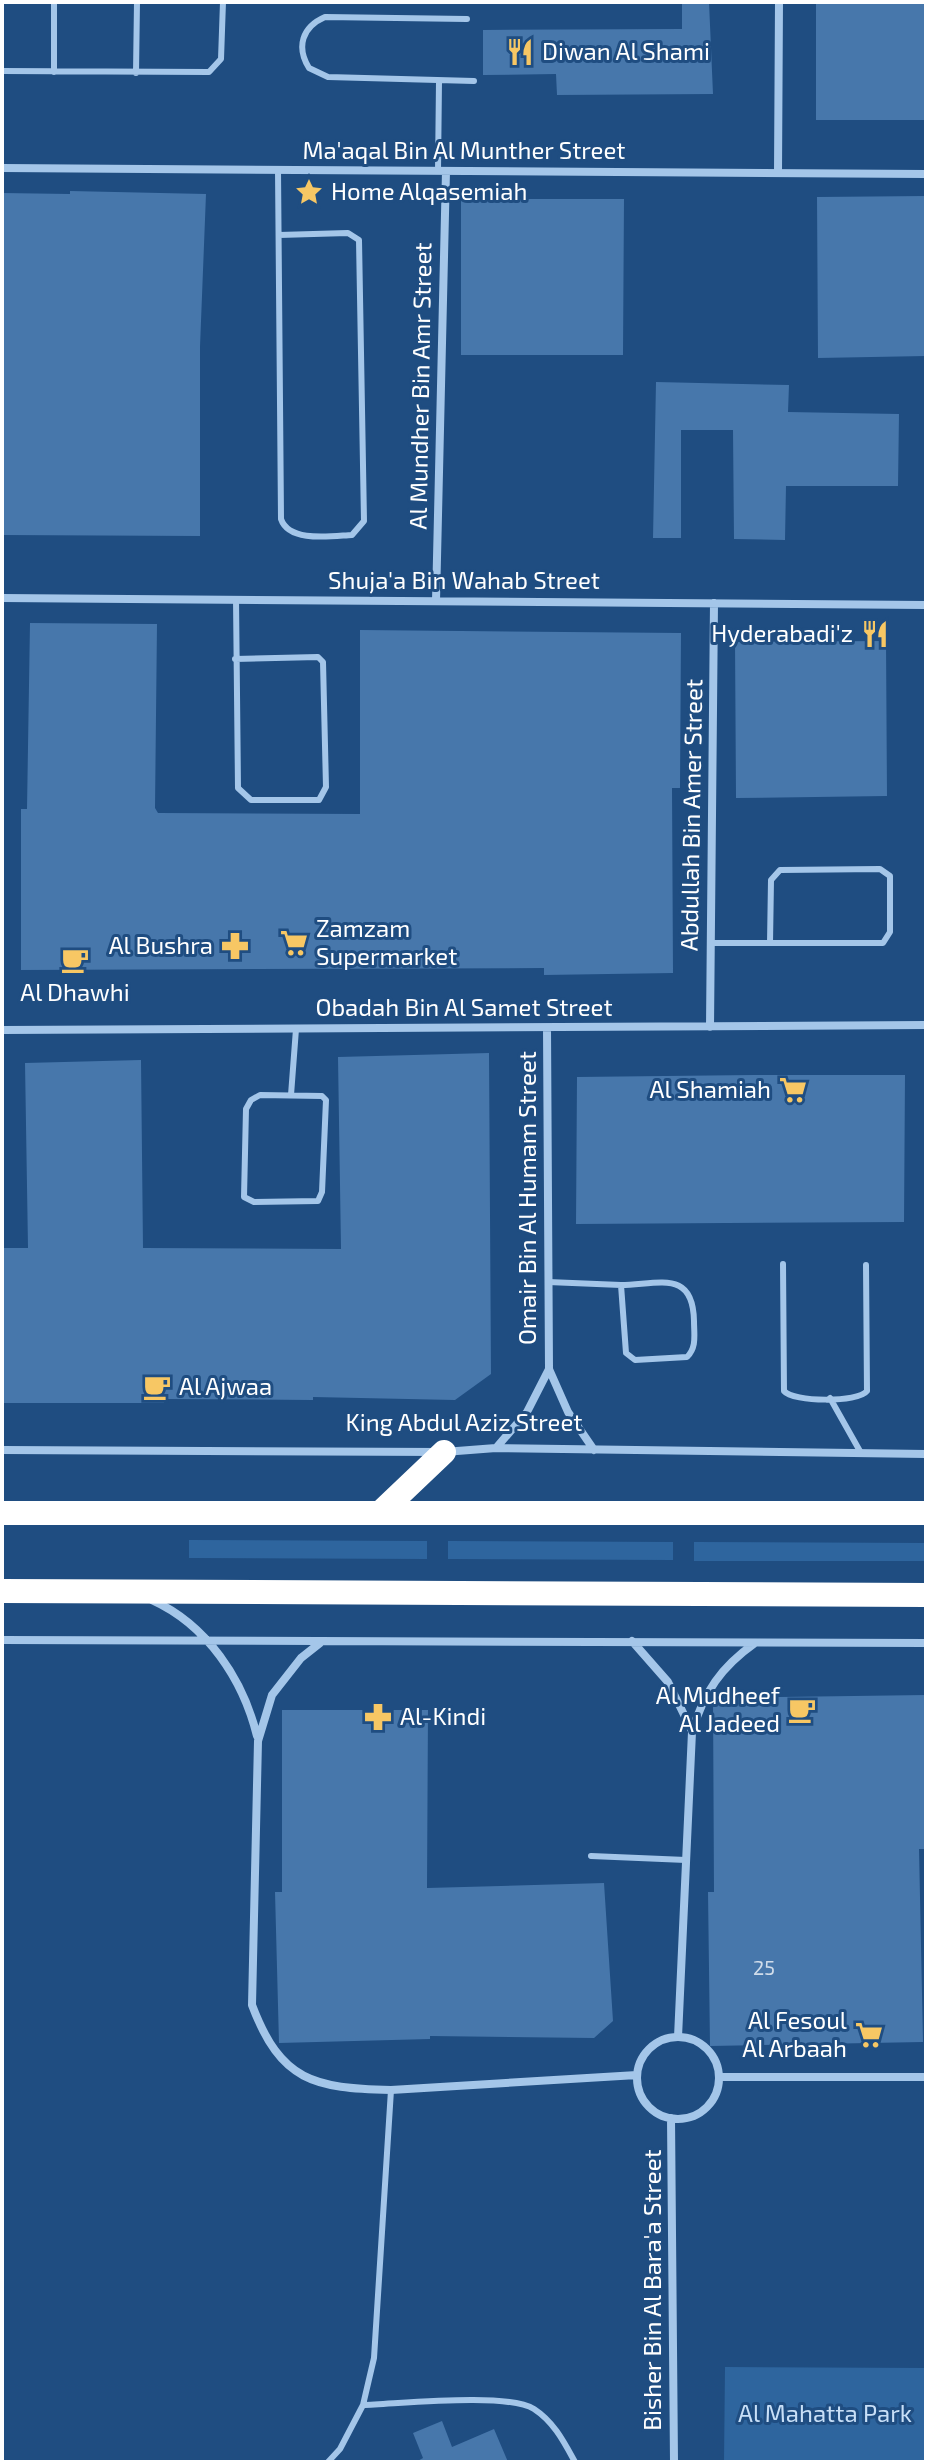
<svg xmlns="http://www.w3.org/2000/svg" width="928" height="2464" viewBox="0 0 928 2464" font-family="'Exo 2',sans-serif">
	<rect width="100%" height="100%" fill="#1f4d81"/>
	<path fill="#2e659e" d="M189 1540 427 1541V1559L189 1558Z
		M448 1541 673 1542V1560L448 1559Z
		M694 1542 926 1543V1561H694Z
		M725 2367 926 2368V2462H724Z"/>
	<path fill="#4777ab" d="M682 2H709L713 94 557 95 556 74 483 75V30L682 29Z
		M816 2H926V120H816Z
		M70 191 206 194 200 347V536L2 535V193L70 194Z
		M926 196V356L818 358 817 197Z
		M461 199H624L623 355H461Z
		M656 382 789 385 788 412 899 414 898 486H786L785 540 734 539 733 430H681V538H653Z
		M30 623 157 624 155 808 158 813 360 814V630L681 633 680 788H672L673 973 544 975V968L21 970V809H27Z
		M886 641 887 796 736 798 735 642Z
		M489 1053 491 1374 455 1400 313 1397V1400L164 1399V1403H2V1248H28L25 1063 141 1060 143 1248 341 1249 338 1057Z
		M753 1075H905L904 1222 576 1224 577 1077Z
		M926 1695V1849H919L923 2042 710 2046 708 1892H714L713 1698Z
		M282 1710H428L427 1888 604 1883 613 2021 594 2038 430 2036V2039L279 2043 275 1892H282Z
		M442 2421 452 2447 494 2429 508 2462H416L423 2458 413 2433Z"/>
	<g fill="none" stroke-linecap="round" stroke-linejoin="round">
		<path stroke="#a4c6e9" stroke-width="6" d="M467 19 325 17C302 27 296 47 309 68L328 77 474 81
			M2 71 209 72 221 59 223 2
			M54 72V2
			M136 73 137 2
			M278 170 281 519C289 543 332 536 352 535L364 521 359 240 348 233 279 235
			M438 171 439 81
			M235 659 318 657 323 662 326 787 319 800H251L238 788 236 599
			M711 943H883L890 932V876L880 869 780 870 771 880 770 943
			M260 1095 322 1096 326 1100 322 1192 318 1201 254 1202 244 1197 246 1109 251 1100Z
			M291 1095 296 1029
			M783 1264 784 1391C793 1402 858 1403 867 1391L866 1265
			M548 1282 621 1285
			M621 1285C661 1284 693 1270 694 1321 694 1335 697 1347 687 1357L635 1360 626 1353Z
			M830 1398 861 1453
			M591 1856 686 1860
			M363 2405C399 2404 506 2392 534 2409 554 2422 564 2442 575 2462
			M328 2462 340 2449 363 2405 374 2358 391 2090"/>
		<path stroke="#a4c6e9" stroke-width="8" d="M2 168 926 174
			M778 172 779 2
			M2 598 926 605
			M436 601 446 171
			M710 1027 714 603
			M547 1028 549 1369 568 1412 594 1450
			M2 1030 926 1025
			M496 1448 527 1412 549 1369
			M2 1450 444 1452 496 1448 926 1454
			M152 1600C207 1625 243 1679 257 1736
			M2 1640 926 1643
			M632 1641 668 1682 692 1731
			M320 1643 301 1658 272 1695 258 1741 252 2005C281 2082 314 2088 391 2090L637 2075
			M678 2037 692 1732C704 1692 721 1667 755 1643
			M637 2078a41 41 0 1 1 82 0a41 41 0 1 1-82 0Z
			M719 2077H926
			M671 2118 674 2462"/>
		<path stroke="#fff" stroke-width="24" d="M382 1511 444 1452
			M2 1513H926
			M2 1591 926 1595"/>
	</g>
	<defs>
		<g id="restaurant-bare" transform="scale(2.16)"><path d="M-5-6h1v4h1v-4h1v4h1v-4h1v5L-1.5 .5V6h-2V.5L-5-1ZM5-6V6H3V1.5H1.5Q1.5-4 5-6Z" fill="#f7c764" stroke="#1f4d81" stroke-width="2.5" paint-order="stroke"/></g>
		<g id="sight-bare" transform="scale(2.16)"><path d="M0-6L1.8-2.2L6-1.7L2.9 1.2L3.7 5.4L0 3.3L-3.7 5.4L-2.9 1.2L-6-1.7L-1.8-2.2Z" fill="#f7c764" stroke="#1f4d81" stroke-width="2.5" paint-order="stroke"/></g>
		<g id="supermarket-bare" transform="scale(2.16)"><path d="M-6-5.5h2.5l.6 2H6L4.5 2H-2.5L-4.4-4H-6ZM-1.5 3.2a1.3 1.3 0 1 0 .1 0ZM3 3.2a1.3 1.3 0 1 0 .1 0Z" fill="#f7c764" stroke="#1f4d81" stroke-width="2.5" paint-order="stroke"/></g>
		<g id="pharmacy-bare" transform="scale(2.16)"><path d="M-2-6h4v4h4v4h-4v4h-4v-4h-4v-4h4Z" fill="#f7c764" stroke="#1f4d81" stroke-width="2.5" paint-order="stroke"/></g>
		<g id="cafe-bare" transform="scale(2.16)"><path d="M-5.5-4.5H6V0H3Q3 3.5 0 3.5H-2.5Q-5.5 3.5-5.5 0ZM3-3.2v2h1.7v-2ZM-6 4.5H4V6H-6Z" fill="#f7c764" stroke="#1f4d81" stroke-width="2.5" paint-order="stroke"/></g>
	</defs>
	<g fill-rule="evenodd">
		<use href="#restaurant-bare" x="520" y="52"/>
		<use href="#sight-bare" x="309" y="192"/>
		<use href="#restaurant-bare" x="875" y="634"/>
		<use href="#supermarket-bare" x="294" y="943"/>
		<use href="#pharmacy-bare" x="235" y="946"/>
		<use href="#cafe-bare" x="75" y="960"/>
		<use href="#supermarket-bare" x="793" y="1090"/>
		<use href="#cafe-bare" x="157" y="1387"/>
		<use href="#cafe-bare" x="802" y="1710"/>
		<use href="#pharmacy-bare" x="378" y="1717"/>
		<use href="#supermarket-bare" x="869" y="2035"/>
	</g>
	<g text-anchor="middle" stroke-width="6" stroke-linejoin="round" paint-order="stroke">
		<g font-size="20" fill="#d1ddea">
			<text x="764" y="1975">25</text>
		</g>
		<g font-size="24" fill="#fff" stroke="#1f4d81" text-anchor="start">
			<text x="542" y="60">Diwan Al Shami</text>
			<text x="331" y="200">Home Alqasemiah</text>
			<text x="853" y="642" text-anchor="end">Hyderabadi'z</text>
			<text x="316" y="937">Zamzam<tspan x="316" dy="28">Supermarket</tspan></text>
			<text x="213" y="954" text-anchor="end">Al Bushra</text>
			<text x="75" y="1001" text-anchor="middle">Al Dhawhi</text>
			<text x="771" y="1098" text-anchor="end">Al Shamiah</text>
			<text x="179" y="1395">Al Ajwaa</text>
			<text x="780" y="1704" text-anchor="end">Al Mudheef<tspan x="780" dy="28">Al Jadeed</tspan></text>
			<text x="400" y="1725">Al-Kindi</text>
			<text x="847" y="2029" text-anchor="end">Al Fesoul<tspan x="847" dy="28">Al Arbaah</tspan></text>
		</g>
		<g font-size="24" fill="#fff" stroke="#1f4d81">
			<text x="464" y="159">Ma'aqal Bin Al Munther Street</text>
			<text transform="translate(421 386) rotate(-89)" y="8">Al Mundher Bin Amr Street</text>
			<text x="464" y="589">Shuja'a Bin Wahab Street</text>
			<text transform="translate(692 815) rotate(-89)" y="8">Abdullah Bin Amer Street</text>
			<text x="464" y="1016">Obadah Bin Al Samet Street</text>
			<text transform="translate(528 1198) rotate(-90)" y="8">Omair Bin Al Humam Street</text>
			<text x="464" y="1431">King Abdul Aziz Street</text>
			<text transform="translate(653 2290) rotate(-90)" y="8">Bisher Bin Al Bara'a Street</text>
		</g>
		<g font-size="24" fill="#c8dff7" stroke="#1f4d81">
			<text x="825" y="2422">Al Mahatta Park</text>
		</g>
	</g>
	<rect width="928" height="2464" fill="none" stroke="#ffffff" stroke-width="8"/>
</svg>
